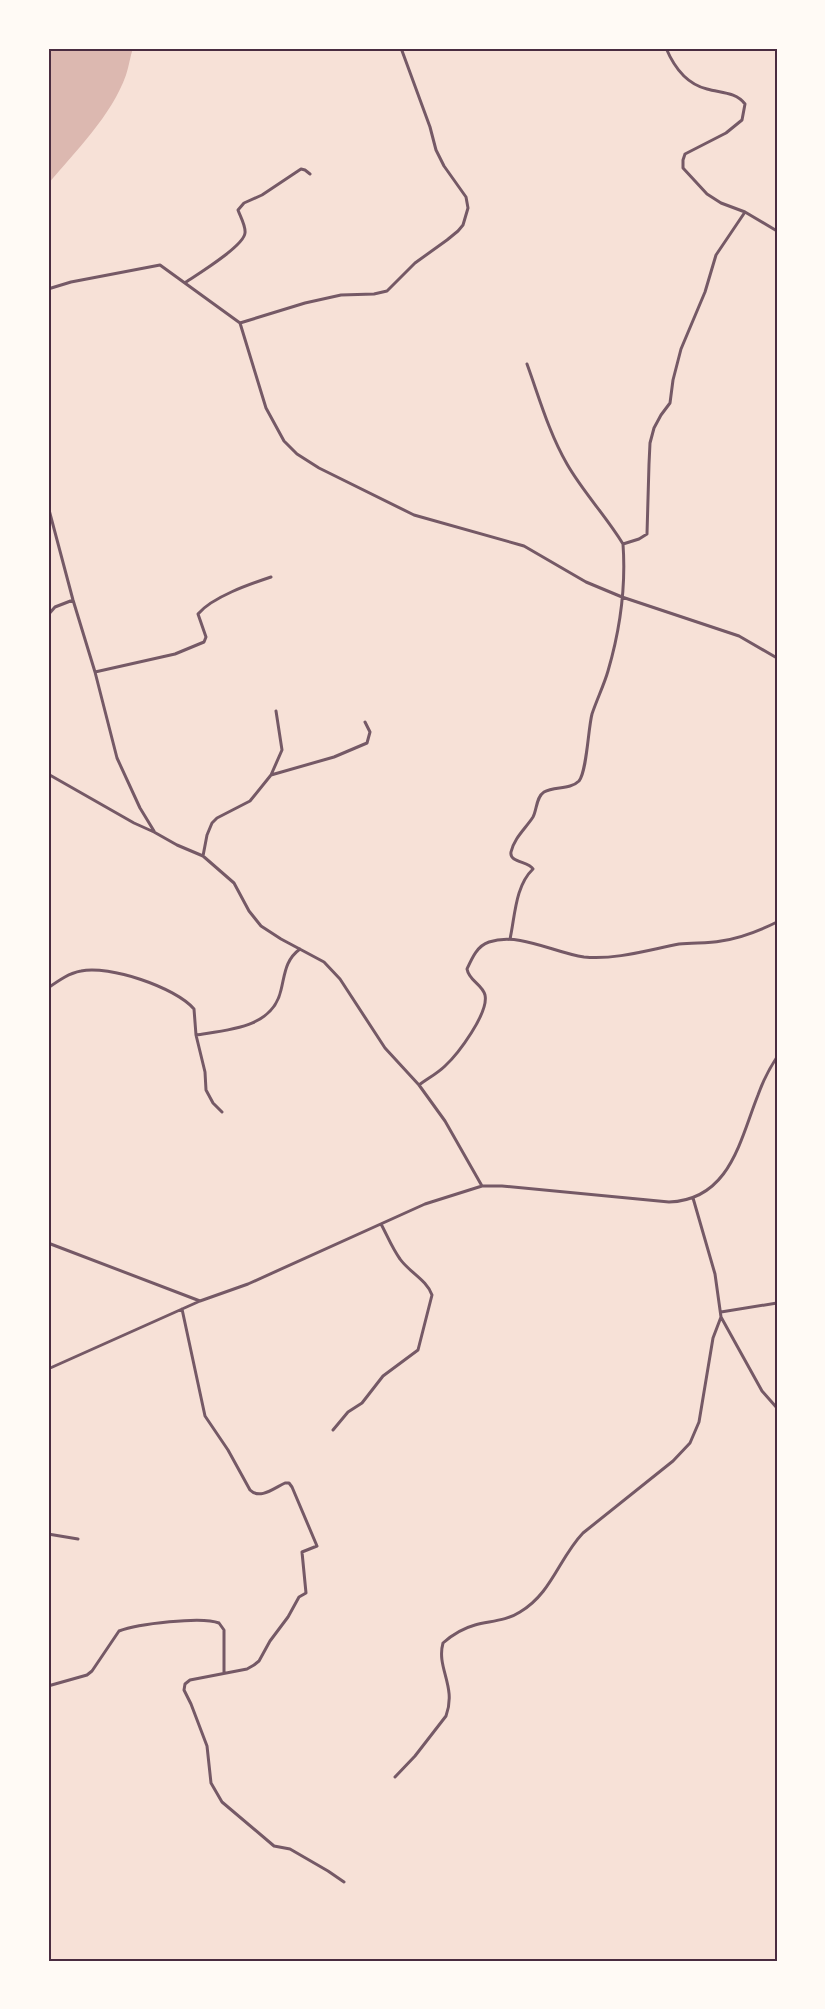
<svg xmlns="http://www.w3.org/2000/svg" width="825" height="2009" viewBox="0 0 825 2009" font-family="'Source Sans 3',sans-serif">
	<rect width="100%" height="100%" fill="#f7e1d7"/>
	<path fill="#dcb8b0" d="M133 48C130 57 129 66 126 75 112 115 75 152 48 184V48Z"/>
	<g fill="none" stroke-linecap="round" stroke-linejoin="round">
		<path stroke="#755966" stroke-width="3" d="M666 48C674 67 686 84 707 89 721 93 736 92 745 104L742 120 726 133 685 154 683 160V168L707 194 721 203 745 212 777 231
			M186 282C198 274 244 246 245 233 246 226 240 216 238 210L244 203 262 195 301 169 305 170 310 174
			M48 289 71 282 160 265 240 323 266 408 284 441 297 454 319 468 414 515 524 546 586 582 622 597 739 636 777 658
			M240 323 305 303 341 295 374 294 387 291 415 263 447 240 458 231 463 225 468 208 466 197 444 166 436 150 430 127 401 48
			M527 364C539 397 549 433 567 464 583 492 606 516 623 544
			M48 506 73 600 95 672 117 758 140 808 154 831
			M48 615 55 607 73 600
			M95 672 175 654 204 642 206 637 198 614C212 597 250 584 271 577
			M48 774 134 823 154 832 177 845 203 856 234 883 249 911 261 926 281 939 324 962 340 979 385 1048 419 1085 445 1121 482 1186
			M271 775 282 750 276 711
			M203 856 207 835 212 823 217 818 250 801 271 775 334 757 367 743 370 732 365 722
			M510 939C515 917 515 886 533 869 529 861 509 863 511 852 514 838 526 828 533 817 537 810 536 797 544 792 554 786 570 790 579 781 587 771 588 729 592 714 597 699 604 685 608 671 620 630 626 586 623 544L639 539 647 534 649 464 650 443 654 428 661 415 670 403 673 380 681 349 705 292 716 255 745 212
			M48 988C58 981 69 973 81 971 109 965 175 987 194 1009L196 1035
			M419 1085C427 1079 438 1073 445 1066 458 1054 489 1013 485 995 482 984 469 981 467 969 472 958 477 946 489 942 520 932 554 953 584 957 616 960 648 950 679 944 693 942 707 944 721 941 741 938 759 931 777 922
			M222 1112 213 1103 206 1090 205 1072 196 1035C228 1030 273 1028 281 990 285 974 285 960 300 949
			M693 1198 715 1274 721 1317 762 1391 777 1408
			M48 1243 200 1301
			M182 1309 205 1416 228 1450 250 1490C260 1500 274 1488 285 1483H289L292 1487 317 1546 302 1552 306 1593 299 1597 288 1617 270 1641 259 1661 254 1665 247 1669 190 1680 185 1684 184 1690 191 1704 207 1746 211 1783 222 1802 274 1846 290 1849 328 1871 344 1882
			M721 1312 777 1303
			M48 1369 200 1301 248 1284 425 1204 482 1186H502L669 1202C730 1200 740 1140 758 1095 763 1081 769 1069 777 1057
			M333 1430 348 1412 362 1403 383 1376 418 1350 432 1295C427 1280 409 1272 400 1259 392 1248 387 1235 381 1224
			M48 1534 78 1539
			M48 1686 87 1675 92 1671 119 1631C137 1624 202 1616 219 1623L224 1630V1672
			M395 1777 415 1756 446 1716C457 1686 436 1668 443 1643 452 1635 464 1628 475 1625 490 1621 506 1621 520 1612 552 1593 559 1558 583 1533L673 1461 690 1443 699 1422 713 1338 721 1317"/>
	</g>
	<rect width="825" height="2009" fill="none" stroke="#fffaf5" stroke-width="99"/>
	<rect x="50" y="50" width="726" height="1910" fill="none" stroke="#4a2c40" stroke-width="2"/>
</svg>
